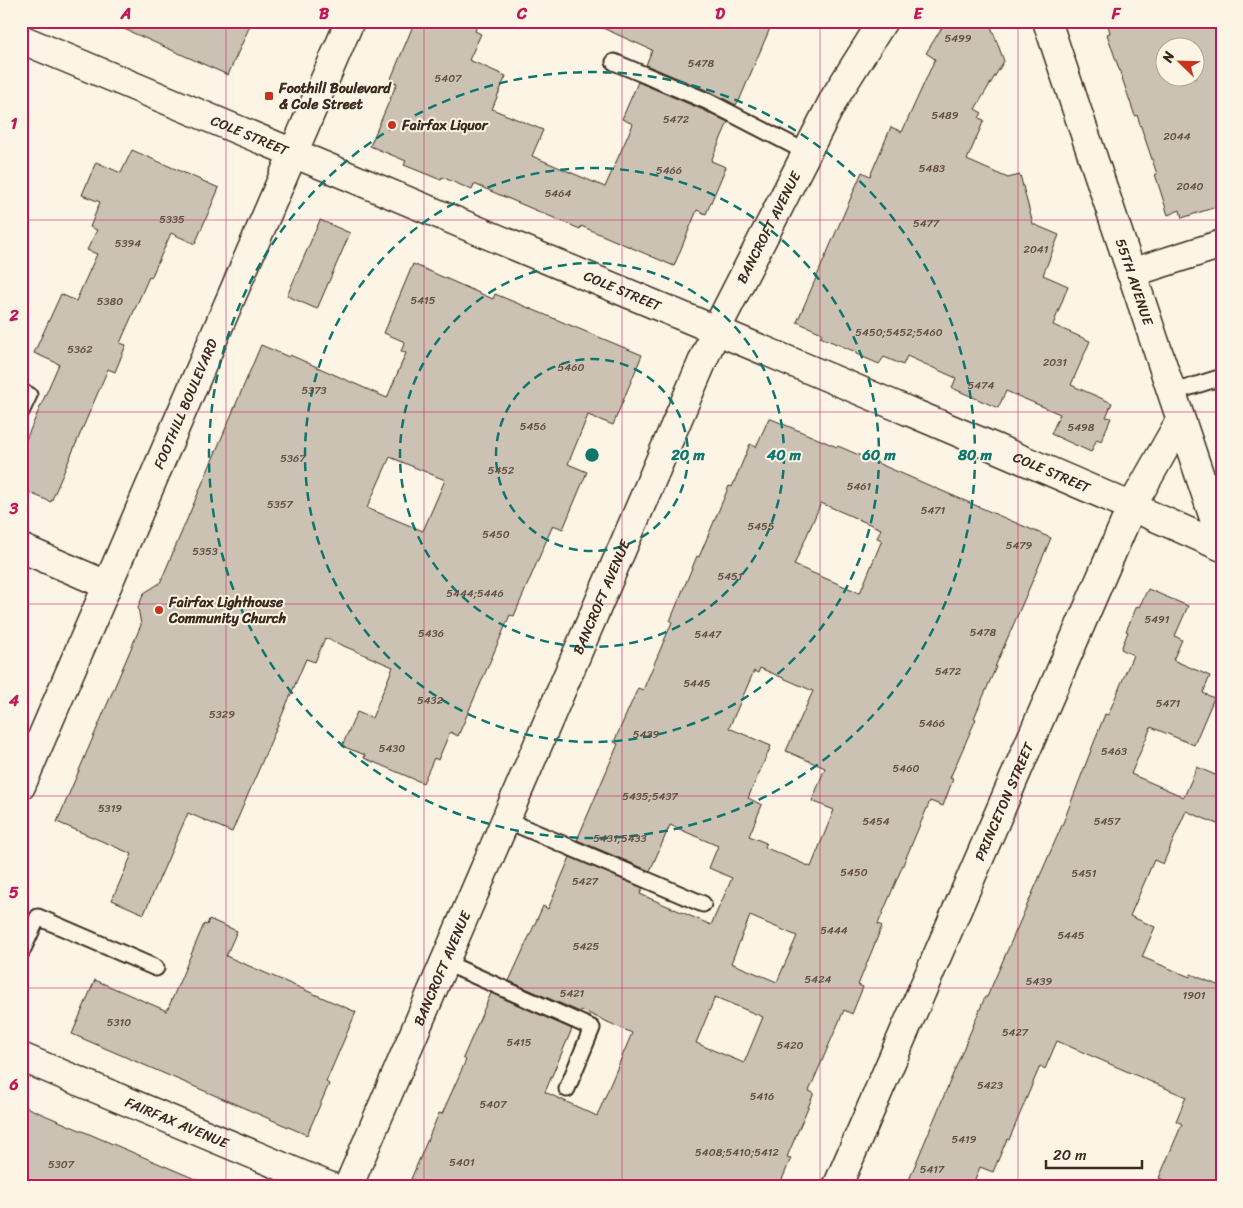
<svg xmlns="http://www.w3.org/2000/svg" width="1243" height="1208" viewBox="0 0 1243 1208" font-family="Sriracha,sans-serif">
	<rect width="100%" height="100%" fill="#fcf5e5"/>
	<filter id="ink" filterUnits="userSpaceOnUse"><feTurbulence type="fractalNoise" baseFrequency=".02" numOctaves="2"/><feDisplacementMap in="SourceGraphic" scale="10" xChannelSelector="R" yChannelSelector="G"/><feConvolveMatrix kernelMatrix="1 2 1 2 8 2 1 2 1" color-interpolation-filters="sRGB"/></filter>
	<g filter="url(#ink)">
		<path fill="#ccc2b3" stroke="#3b2a1e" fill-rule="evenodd" d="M106 21H252L228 75Z
			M415 21H479L475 31 481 34 469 60 506 76 492 109 543 130 532 156 605 187 633 124 622 119 638 82 703 110 728 122 711 161 726 167 706 214 697 210 674 266 581 226 580 229 474 184 472 190 442 177 441 180 404 165 406 161 370 146 397 83 390 81Z
			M587 21H773L739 101H738L736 105 711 92 646 65 652 50Z
			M946 21H989L1004 61 975 109 982 113 979 118 984 120 967 160 1008 178 1020 175 1033 224 1059 235 1043 275 1068 286 1053 325 1090 341 1071 385 1112 403 1106 417 1111 418 1101 441 1097 439 1091 452 1051 434 1060 414 1006 391 998 408 952 388 956 378 907 356 903 365 884 357 879 364 856 354V352L820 337 822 333 797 322 862 172 870 176 891 127 902 132 935 59 926 53Z
			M1107 21H1222V205L1182 218 1180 210 1168 215 1155 174H1157L1137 115 1135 116 1107 34 1110 33ZM1166 48H1196V78H1166Z
			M132 150 219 188 195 244 171 233 151 278 149 277 120 343 126 345 115 372 108 369 51 502 21 489V451L59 364 34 353 61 294 76 301 97 254 87 250 97 230 90 227 100 202 82 195 96 162 121 173Z
			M320 220 350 233 317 309 287 296Z
			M413 264 493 299 495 294 642 355 613 425 588 415 568 464 587 472 563 529 553 525 514 616 510 615 458 736 450 732 438 760 434 758 423 783 364 758 365 755 342 746 357 712 372 718 393 667 325 638 315 662 306 659 232 832 188 813 144 914 112 900 132 854 57 822 141 625 138 607 144 593 160 583 261 345 289 357 290 355 387 398 406 353 401 351 405 342 384 333ZM390 457 445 480 423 531 367 508Z
			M769 418 837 447 838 446 1051 538 995 667H996L974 718 976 719 950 778 953 779 943 806 930 801 878 924 882 926 858 985 863 987 852 1014 844 1010 809 1091 814 1093 787 1157 791 1158 779 1187H429L411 1179 439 1113 442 1114 466 1060 463 1058 491 993 572 1029 545 1092 597 1116 632 1033 581 1010 580 1012 509 981 543 906 548 909 570 857 643 888 640 894 711 925 732 878 709 868 718 846 670 825 650 871 577 840 618 744 614 742 638 688 643 690 672 622 670 621 697 556 699 557 729 486 732 487 750 444 756 447ZM821 503 881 529 877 538 882 540 860 593 794 565ZM760 668 813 691 786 751 825 768 812 801 834 810 811 867 764 847 766 843 749 836 762 805 748 798 771 746 729 728 754 671 758 673ZM750 916 797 936 777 982 731 963ZM715 997 763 1017 744 1063 696 1043Z
			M1148 589 1188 606 1175 636 1182 640 1173 660 1210 676 1203 693 1214 698 1194 745 1151 727 1131 774 1184 797 1197 767 1222 778V826L1186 811 1163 864 1154 860 1130 916 1155 927 1142 957 1190 977 1191 974 1222 987V1187H1180L1159 1178 1182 1124 1176 1121 1186 1097 1057 1041 1045 1069 1040 1066 1009 1140 1007 1139 993 1172 980 1167 972 1187H906L985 997H987L1063 823 1105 714 1108 715 1133 655 1121 649 1128 632 1126 631 1137 606 1139 607Z
			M209 919 237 931 226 956 356 1012 326 1082 329 1084 307 1135 72 1034 95 980 167 1011 204 924 207 925Z
			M21 1105 214 1187H21Z"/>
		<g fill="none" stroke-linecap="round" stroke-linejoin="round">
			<g stroke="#3b2a1e" stroke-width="19">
				<path id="service" d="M614 62 707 101 806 152
					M21 392 29 395 21 412
					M1171 393 1222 377
					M506 820 703 904
					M21 953 38 917 156 968
					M444 962 592 1028 567 1089"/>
			</g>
			<g stroke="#3b2a1e" stroke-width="31">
				<g id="minor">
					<path id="s1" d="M1047 21 1222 542"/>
					<path id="s2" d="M21 39C297 156 574 269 849 386 974 439 1099 491 1222 547"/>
					<path d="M1131 273 1222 244"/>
					<path d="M21 548 107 585"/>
					<path id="s3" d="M21 1057 331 1187"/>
					<path id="s4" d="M837 1187 1132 506 1180 421"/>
				</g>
			</g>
			<g stroke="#3b2a1e" stroke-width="31">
				<g id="tertiary">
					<path id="s5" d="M348 1187 716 330 835 97 883 21"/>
				</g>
			</g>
			<g stroke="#3b2a1e" stroke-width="31">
				<g id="secondary">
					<path id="s6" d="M21 786 350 21"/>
				</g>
			</g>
			<use href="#service" stroke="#fcf5e5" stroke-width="15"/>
			<use href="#minor" stroke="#fcf5e5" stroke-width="28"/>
			<use href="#tertiary" stroke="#fcf5e5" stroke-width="28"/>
			<use href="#secondary" stroke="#fcf5e5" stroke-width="28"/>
		</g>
	</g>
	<path fill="none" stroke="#c2185b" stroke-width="1" stroke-opacity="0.55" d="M226 21V1187M424 21V1187M622 21V1187M820 21V1187M1018 21V1187M21 220H1222M21 412H1222M21 604H1222M21 796H1222M21 988H1222"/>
	<g fill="none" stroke="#0f766e" stroke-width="2.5" stroke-dasharray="9 6">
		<circle cx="592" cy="455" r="96"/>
		<circle cx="592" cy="455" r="192"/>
		<circle cx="592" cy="455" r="287"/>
		<circle cx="592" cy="455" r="383"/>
	</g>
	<g fill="#c8321e" stroke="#fcf5e5" stroke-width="2">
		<rect x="264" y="91" width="10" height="10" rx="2.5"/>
		<circle cx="392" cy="125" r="5"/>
		<circle cx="159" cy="610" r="5"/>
	</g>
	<g text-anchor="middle" stroke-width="4" stroke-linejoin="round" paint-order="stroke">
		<g font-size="11" fill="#5f5043">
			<text x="958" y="42">5499</text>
			<text x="701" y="67">5478</text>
			<text x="448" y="82">5407</text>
			<text x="945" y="119">5489</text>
			<text x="676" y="123">5472</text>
			<text x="1177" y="140">2044</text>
			<text x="932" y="172">5483</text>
			<text x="669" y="174">5466</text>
			<text x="1190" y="190">2040</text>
			<text x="558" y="197">5464</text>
			<text x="172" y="223">5335</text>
			<text x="926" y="227">5477</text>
			<text x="128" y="247">5394</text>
			<text x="1036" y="253">2041</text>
			<text x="423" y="304">5415</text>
			<text x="110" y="305">5380</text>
			<text x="899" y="336">5450;5452;5460</text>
			<text x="80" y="353">5362</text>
			<text x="1055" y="366">2031</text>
			<text x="571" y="371">5460</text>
			<text x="981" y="389">5474</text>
			<text x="314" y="394">5373</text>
			<text x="533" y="430">5456</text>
			<text x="1081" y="431">5498</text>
			<text x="293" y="462">5367</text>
			<text x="501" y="474">5452</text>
			<text x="859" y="490">5461</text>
			<text x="280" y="508">5357</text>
			<text x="933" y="514">5471</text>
			<text x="761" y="530">5455</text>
			<text x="496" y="538">5450</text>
			<text x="1019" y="549">5479</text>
			<text x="205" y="555">5353</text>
			<text x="730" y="580">5451</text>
			<text x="475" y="597">5444;5446</text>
			<text x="1157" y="623">5491</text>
			<text x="983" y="636">5478</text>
			<text x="431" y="637">5436</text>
			<text x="708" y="638">5447</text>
			<text x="948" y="675">5472</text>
			<text x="697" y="687">5445</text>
			<text x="430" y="704">5432</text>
			<text x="1168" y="707">5471</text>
			<text x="222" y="718">5329</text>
			<text x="932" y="727">5466</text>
			<text x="646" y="738">5439</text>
			<text x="392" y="752">5430</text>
			<text x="1114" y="755">5463</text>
			<text x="906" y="772">5460</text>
			<text x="650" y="800">5435;5437</text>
			<text x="110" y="812">5319</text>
			<text x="876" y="825">5454</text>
			<text x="1107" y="825">5457</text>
			<text x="620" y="842">5431;5433</text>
			<text x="854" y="876">5450</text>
			<text x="1084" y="877">5451</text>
			<text x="585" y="885">5427</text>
			<text x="834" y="934">5444</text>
			<text x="1071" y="939">5445</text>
			<text x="586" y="950">5425</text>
			<text x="818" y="983">5424</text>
			<text x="1039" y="985">5439</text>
			<text x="572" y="997">5421</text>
			<text x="1194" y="999">1901</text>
			<text x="119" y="1026">5310</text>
			<text x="1015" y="1036">5427</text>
			<text x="519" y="1046">5415</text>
			<text x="790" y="1049">5420</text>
			<text x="990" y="1089">5423</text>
			<text x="762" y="1100">5416</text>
			<text x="493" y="1108">5407</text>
			<text x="964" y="1143">5419</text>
			<text x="737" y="1156">5408;5410;5412</text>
			<text x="462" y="1166">5401</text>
			<text x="61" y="1168">5307</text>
			<text x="932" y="1173">5417</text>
		</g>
		<g font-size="14" font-weight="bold" fill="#3b2a1e" stroke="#fcf5e5" text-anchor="start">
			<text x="279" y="93">Foothill Boulevard<tspan x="279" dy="16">&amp; Cole Street</tspan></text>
			<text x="402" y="130">Fairfax Liquor</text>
			<text x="169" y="607">Fairfax Lighthouse<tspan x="169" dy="16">Community Church</tspan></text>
		</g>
		<g font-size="14" fill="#3b2a1e" stroke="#fcf5e5">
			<text dy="5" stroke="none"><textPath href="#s2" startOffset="248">COLE STREET</textPath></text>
			<text dy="5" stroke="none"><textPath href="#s5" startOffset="1048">BANCROFT AVENUE</textPath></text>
			<text dy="5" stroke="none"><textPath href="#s1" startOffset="275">55TH AVENUE</textPath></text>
			<text dy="5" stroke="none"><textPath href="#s2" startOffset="652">COLE STREET</textPath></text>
			<text dy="5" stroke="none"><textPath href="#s6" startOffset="416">FOOTHILL BOULEVARD</textPath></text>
			<text dy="5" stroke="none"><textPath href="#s2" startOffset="1118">COLE STREET</textPath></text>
			<text dy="5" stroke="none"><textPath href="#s5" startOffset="642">BANCROFT AVENUE</textPath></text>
			<text dy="5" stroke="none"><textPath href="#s4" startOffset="420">PRINCETON STREET</textPath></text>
			<text dy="5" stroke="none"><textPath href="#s5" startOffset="238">BANCROFT AVENUE</textPath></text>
			<text dy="5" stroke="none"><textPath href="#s3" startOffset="169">FAIRFAX AVENUE</textPath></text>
		</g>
	</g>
	<circle cx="592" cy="455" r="8" fill="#0f766e" stroke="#fcf5e5" stroke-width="2.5"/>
	<g font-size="15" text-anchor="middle" font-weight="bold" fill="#0f766e" stroke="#fcf5e5" stroke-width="4" stroke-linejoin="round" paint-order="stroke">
		<text x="688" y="460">20 m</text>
		<text x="784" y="460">40 m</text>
		<text x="879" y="460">60 m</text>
		<text x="975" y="460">80 m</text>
	</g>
	<rect width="1243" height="1208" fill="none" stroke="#fcf5e5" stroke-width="55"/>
	<g transform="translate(1180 62) rotate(293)"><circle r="24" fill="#fcf5e5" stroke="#afa495"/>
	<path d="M0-4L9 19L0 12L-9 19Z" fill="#c8321e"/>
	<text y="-8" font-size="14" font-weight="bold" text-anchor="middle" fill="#3b2a1e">N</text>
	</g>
	<path d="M1046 1160v8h96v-8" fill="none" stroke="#3b2a1e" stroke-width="2.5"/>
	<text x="1053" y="1160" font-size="15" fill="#3b2a1e" stroke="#fcf5e5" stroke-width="4" paint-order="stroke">20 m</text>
	<rect x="28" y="28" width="1188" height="1152" fill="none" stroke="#c2185b" stroke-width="2"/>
	<g font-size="16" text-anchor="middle" font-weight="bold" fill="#c2185b">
		<text x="126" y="19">A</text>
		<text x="324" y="19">B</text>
		<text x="522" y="19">C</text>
		<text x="720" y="19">D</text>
		<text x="918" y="19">E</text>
		<text x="1116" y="19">F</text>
		<text x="14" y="129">1</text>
		<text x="14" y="321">2</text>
		<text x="14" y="514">3</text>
		<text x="14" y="706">4</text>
		<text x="14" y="898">5</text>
		<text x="14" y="1090">6</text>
	</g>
</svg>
